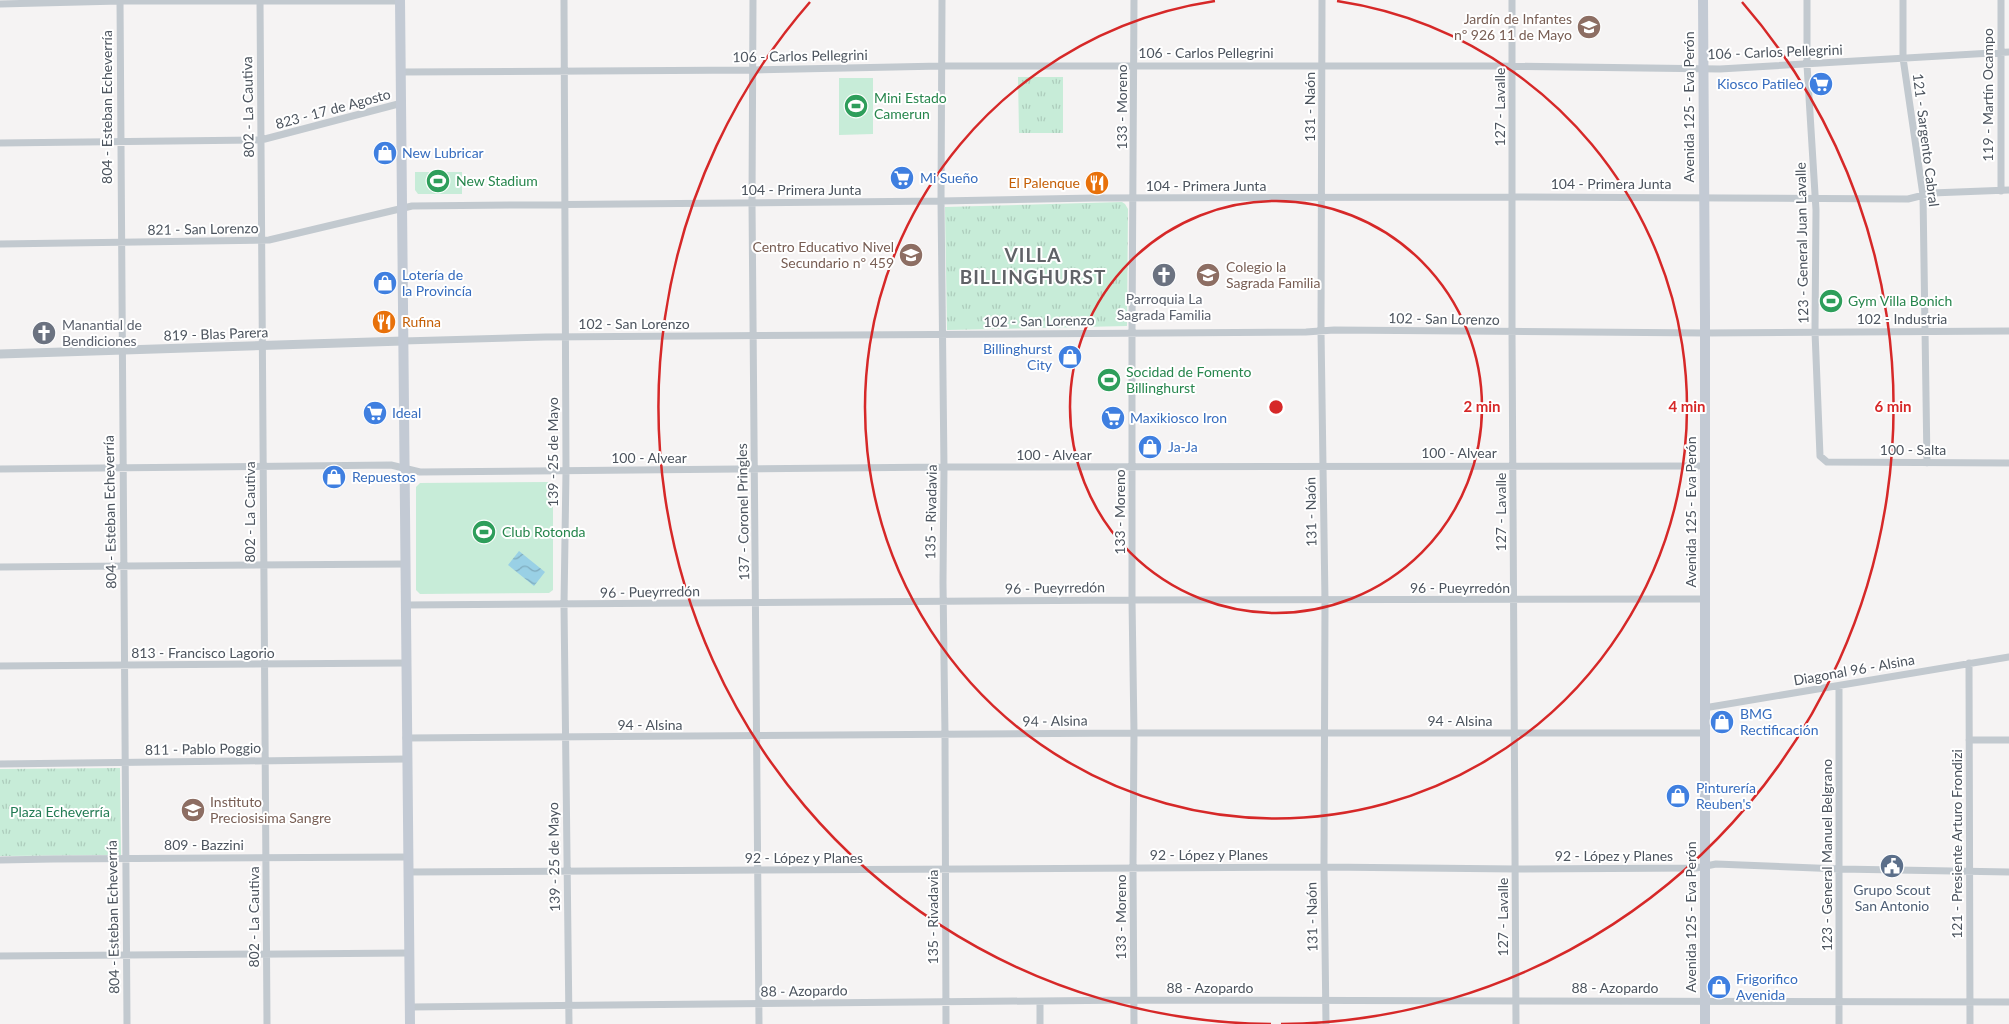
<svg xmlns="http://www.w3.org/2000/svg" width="2009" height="1024" viewBox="0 0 2009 1024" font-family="Lato,sans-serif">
	<defs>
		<pattern id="grass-tufts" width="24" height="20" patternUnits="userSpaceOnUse" patternTransform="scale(1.25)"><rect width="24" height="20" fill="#c7ecd8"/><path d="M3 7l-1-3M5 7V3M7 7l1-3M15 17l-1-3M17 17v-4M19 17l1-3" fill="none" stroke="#adccbc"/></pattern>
		<pattern id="water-waves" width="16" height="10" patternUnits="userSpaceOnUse" patternTransform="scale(1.25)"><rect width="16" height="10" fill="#99d0e5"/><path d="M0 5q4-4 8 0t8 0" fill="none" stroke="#7fabbd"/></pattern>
	</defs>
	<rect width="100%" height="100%" fill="#f5f3f3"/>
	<path fill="url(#grass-tufts)" d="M1018 77H1063V133H1019Z
		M1122 202 1125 204 1128 209 1127 326 947 330 945 207Z
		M120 768 121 855 0 856V769Z"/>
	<path fill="#c7ecd8" d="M839 78H873V134L839 135Z
		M415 172H462V194H418L415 190Z
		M549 482 553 487V590L549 593 420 594 416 590V487L420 483Z"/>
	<path fill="url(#water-waves)" d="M519 551 545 572 534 586 508 565Z"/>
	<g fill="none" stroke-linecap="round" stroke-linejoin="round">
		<path stroke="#c2c9cf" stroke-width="7" d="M120 0 127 1024
			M260 0 267 1024
			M564 0 566 471 564 605 569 1024
			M753 0 752 202 759 1024
			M942 0 941 201 944 467 943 583 945 735 946 1024
			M1322 0 1321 331 1325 601 1324 867 1326 1024
			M1512 0V332L1516 1024
			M1807 0V65L1816 210 1815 332 1820 456 1827 462 2009 463
			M1903 0V58L1923 195 1927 463
			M0 4 120 1H400
			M402 72 753 70 942 66H1496L1720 69 2009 52
			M0 143 261 140 402 103
			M2001 191V0
			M0 244 269 240 412 206 941 201 1094 198 1512 197 1908 199 1932 193 2009 190
			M403 341 545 337 1306 332 1334 330 1705 333 2009 331
			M0 469 391 465 420 472 944 467 1705 466
			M0 567 405 564
			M406 605 1132 600 1705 599
			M1969 663 1970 1024
			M0 666 406 663
			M1839 686V1024
			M1704 708 2009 657
			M406 738 1134 733H1704
			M1969 740H2009
			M0 764 407 759
			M0 860 53 859 408 857
			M408 872 1324 867 1516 869 1696 868 1716 864 1840 869 2009 872
			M0 956 409 953
			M1040 1002V1024
			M410 1007 1134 1000 2009 1002
			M1134 1024 1133 867 1134 733 1132 600V333L1134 0"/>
		<path stroke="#c2c9cf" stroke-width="9" d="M0 354 403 341"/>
		<path stroke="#c3cad4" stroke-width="10" d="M400 0 410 1024
			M1703 0 1705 317V1024"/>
	</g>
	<g fill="none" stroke="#d62828" stroke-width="2.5">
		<circle cx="1276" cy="407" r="206"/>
		<path d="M1337 1A411 411 0 1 1 1215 1"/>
		<path d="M1271 1024A617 617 0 0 1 810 2M1742 2A617 617 0 0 1 1281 1024"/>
	</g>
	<defs>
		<g id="school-disc" transform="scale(1.25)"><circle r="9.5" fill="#8d6e63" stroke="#fff"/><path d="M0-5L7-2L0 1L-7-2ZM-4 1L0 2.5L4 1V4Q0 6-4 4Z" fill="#fff"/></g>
		<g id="supermarket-disc" transform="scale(1.25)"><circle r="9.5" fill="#3f7fe0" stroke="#fff"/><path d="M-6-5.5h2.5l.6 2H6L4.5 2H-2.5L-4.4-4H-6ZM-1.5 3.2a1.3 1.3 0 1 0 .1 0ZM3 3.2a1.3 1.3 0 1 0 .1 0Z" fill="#fff"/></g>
		<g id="stadium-disc" transform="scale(1.25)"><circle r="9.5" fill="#2e9e5b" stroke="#fff"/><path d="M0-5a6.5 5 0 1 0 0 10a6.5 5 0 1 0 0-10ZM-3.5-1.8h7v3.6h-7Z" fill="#fff"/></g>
		<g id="shop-disc" transform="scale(1.25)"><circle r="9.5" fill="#3f7fe0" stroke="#fff"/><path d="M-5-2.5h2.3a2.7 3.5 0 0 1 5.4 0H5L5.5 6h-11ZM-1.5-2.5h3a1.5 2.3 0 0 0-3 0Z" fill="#fff"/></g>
		<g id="restaurant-disc" transform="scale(1.25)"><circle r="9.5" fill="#e8710a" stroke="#fff"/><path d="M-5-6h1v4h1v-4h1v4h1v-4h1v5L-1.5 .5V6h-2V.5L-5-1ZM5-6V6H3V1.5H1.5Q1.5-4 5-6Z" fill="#fff"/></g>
		<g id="church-disc" transform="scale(1.25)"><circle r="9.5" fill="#6b7280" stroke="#fff"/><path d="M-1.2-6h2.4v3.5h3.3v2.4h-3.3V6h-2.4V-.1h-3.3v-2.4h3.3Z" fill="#fff"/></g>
		<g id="university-disc" transform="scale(1.25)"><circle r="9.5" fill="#8d6e63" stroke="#fff"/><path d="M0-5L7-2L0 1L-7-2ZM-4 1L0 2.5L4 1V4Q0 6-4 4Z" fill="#fff"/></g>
		<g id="civic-disc" transform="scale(1.25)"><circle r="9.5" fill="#5c6f8a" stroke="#fff"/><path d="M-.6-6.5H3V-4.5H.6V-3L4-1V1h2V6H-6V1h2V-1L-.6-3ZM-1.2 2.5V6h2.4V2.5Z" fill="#fff"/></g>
	</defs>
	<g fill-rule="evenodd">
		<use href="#school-disc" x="1589" y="27"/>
		<use href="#supermarket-disc" x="1821" y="84"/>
		<use href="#stadium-disc" x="856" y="106"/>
		<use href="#shop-disc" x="385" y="153"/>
		<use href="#supermarket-disc" x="902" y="178"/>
		<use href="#stadium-disc" x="438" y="181"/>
		<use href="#restaurant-disc" x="1097" y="183"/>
		<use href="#school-disc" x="911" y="255"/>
		<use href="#church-disc" x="1164" y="275"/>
		<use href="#university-disc" x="1208" y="275"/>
		<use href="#shop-disc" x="385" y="283"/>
		<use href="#stadium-disc" x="1831" y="301"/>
		<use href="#restaurant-disc" x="384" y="322"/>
		<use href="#church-disc" x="44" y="333"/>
		<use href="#shop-disc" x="1070" y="357"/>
		<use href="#stadium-disc" x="1109" y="380"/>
		<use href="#supermarket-disc" x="375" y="413"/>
		<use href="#supermarket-disc" x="1113" y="418"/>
		<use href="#shop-disc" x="1150" y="447"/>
		<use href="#shop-disc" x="334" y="477"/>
		<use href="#stadium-disc" x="484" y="532"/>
		<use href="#shop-disc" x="1722" y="722"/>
		<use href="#shop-disc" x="1678" y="796"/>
		<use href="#school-disc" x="193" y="810"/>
		<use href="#civic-disc" x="1892" y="866"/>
		<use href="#shop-disc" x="1719" y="987"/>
	</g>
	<g text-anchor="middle" stroke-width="4" stroke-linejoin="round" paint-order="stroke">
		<g font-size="14" fill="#785e54" stroke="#fff" text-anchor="end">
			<text x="1572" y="24">Jardín de Infantes<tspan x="1572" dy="16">nº 926 11 de Mayo</tspan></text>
			<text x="894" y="252">Centro Educativo Nivel<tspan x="894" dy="16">Secundario nº 459</tspan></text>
			<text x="1226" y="272" text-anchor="start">Colegio la<tspan x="1226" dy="16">Sagrada Familia</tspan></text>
			<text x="210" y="807" text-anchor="start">Instituto<tspan x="210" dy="16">Preciosisima Sangre</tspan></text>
		</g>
		<g font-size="14" fill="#4c545e" stroke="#fff">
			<text transform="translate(1775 52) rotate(-2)" y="5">106 - Carlos Pellegrini</text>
			<text x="1206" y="58">106 - Carlos Pellegrini</text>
			<text transform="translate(800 56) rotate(-1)" y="5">106 - Carlos Pellegrini</text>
			<text transform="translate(1988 95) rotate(-90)" y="5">119 - Martín Ocampo</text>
			<text transform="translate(107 107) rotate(-90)" y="5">804 - Esteban Echeverría</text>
			<text transform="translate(248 107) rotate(-91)" y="5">802 - La Cautiva</text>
			<text transform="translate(1122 107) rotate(-90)" y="5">133 - Moreno</text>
			<text transform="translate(1310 107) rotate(-90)" y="5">131 - Naón</text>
			<text transform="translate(1500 107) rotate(-90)" y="5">127 - Lavalle</text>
			<text transform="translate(1689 107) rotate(-90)" y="5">Avenida 125 - Eva Perón</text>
			<text transform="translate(333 109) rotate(-15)" y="5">823 - 17 de Agosto</text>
			<text transform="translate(1926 140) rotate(83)" y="5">121 - Sargento Cabral</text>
			<text x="1611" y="189">104 - Primera Junta</text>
			<text x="1206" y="191">104 - Primera Junta</text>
			<text x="801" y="195">104 - Primera Junta</text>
			<text transform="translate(203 229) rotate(-1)" y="5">821 - San Lorenzo</text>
			<text transform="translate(1802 243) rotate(-91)" y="5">123 - General Juan Lavalle</text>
			<text transform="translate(1444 319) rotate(1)" y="5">102 - San Lorenzo</text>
			<text x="1902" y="324">102 - Industria</text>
			<text transform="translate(1039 321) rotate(-1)" y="5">102 - San Lorenzo</text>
			<text x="634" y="329">102 - San Lorenzo</text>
			<text transform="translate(216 334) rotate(-2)" y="5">819 - Blas Parera</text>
			<text x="1913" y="455">100 - Salta</text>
			<text transform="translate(553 452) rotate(-90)" y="5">139 - 25 de Mayo</text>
			<text x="1459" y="458">100 - Alvear</text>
			<text x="1054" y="460">100 - Alvear</text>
			<text x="649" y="463">100 - Alvear</text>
			<text transform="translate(110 512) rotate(-91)" y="5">804 - Esteban Echeverría</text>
			<text transform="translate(250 512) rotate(-90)" y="5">802 - La Cautiva</text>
			<text transform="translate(743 512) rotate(-91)" y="5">137 - Coronel Pringles</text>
			<text transform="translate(931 512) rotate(-89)" y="5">135 - Rivadavia</text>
			<text transform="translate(1120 512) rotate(-90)" y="5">133 - Moreno</text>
			<text transform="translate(1311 512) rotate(-91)" y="5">131 - Naón</text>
			<text transform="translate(1501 512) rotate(-90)" y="5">127 - Lavalle</text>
			<text transform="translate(1691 512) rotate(-90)" y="5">Avenida 125 - Eva Perón</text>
			<text transform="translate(1055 588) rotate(-1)" y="5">96 - Pueyrredón</text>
			<text x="1460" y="593">96 - Pueyrredón</text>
			<text transform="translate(650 592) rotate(-1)" y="5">96 - Pueyrredón</text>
			<text x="203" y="658">813 - Francisco Lagorio</text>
			<text transform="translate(1854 670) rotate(-10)" y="5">Diagonal 96 - Alsina</text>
			<text transform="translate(1055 721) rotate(-1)" y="5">94 - Alsina</text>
			<text x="1460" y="726">94 - Alsina</text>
			<text x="650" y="730">94 - Alsina</text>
			<text transform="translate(203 749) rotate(-1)" y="5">811 - Pablo Poggio</text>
			<text transform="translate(1957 844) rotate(-90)" y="5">121 - Presiente Arturo Frondizi</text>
			<text x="204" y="850">809 - Bazzini</text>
			<text x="1209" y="860">92 - López y Planes</text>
			<text transform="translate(1827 855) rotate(-90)" y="5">123 - General Manuel Belgrano</text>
			<text x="1614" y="861">92 - López y Planes</text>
			<text transform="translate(554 857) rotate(-91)" y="5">139 - 25 de Mayo</text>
			<text x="804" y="863">92 - López y Planes</text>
			<text transform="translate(113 917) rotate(-91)" y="5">804 - Esteban Echeverría</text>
			<text transform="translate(254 917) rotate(-90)" y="5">802 - La Cautiva</text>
			<text transform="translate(933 917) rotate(-90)" y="5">135 - Rivadavia</text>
			<text transform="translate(1121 917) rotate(-90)" y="5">133 - Moreno</text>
			<text transform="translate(1312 917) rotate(-91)" y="5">131 - Naón</text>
			<text transform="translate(1503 917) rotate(-90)" y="5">127 - Lavalle</text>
			<text transform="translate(1691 917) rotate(-90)" y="5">Avenida 125 - Eva Perón</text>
			<text x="1210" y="993">88 - Azopardo</text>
			<text x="1615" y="993">88 - Azopardo</text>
			<text transform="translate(804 991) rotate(-1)" y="5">88 - Azopardo</text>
		</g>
		<g font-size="14" fill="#366cbe" stroke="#fff" text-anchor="start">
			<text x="1804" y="89" text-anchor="end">Kiosco Patileo</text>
			<text x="402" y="158">New Lubricar</text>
			<text x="920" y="183">Mi Sueño</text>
			<text x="402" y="280">Lotería de<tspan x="402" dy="16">la Provincía</tspan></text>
			<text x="1052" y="354" text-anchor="end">Billinghurst<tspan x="1052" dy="16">City</tspan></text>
			<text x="392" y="418">Ideal</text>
			<text x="1130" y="423">Maxikiosco Iron</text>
			<text x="1168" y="452">Ja-Ja</text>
			<text x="352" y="482">Repuestos</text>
			<text x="1740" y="719">BMG<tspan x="1740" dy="16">Rectificación</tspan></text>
			<text x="1696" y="793">Pinturería<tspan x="1696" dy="16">Reuben's</tspan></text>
			<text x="1736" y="984">Frigorifico<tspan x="1736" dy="16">Avenida</tspan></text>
		</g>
		<g font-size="14" fill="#27864d" stroke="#fff" text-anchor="start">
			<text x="874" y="103">Mini Estado<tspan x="874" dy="16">Camerun</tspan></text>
			<text x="456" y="186">New Stadium</text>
			<text x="1848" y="306">Gym Villa Bonich</text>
			<text x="1126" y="377">Socidad de Fomento<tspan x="1126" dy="16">Billinghurst</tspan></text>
			<text x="502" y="537">Club Rotonda</text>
		</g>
		<g font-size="14" fill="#c56008" stroke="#fff" text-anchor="end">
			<text x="1080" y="188">El Palenque</text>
			<text x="402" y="327" text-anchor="start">Rufina</text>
		</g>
		<g font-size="14" fill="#5b616d" stroke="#fff">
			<text x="1164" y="304">Parroquia La<tspan x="1164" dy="16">Sagrada Familia</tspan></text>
			<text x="62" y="330" text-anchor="start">Manantial de<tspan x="62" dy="16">Bendiciones</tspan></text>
		</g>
		<g font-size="14" fill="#227b54" stroke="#fff">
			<text x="60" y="817">Plaza Echeverría</text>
		</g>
		<g font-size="14" fill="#4e5e75" stroke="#fff">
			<text x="1892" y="895">Grupo Scout<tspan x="1892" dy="16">San Antonio</tspan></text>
		</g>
		<g font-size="19" font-weight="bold" letter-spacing="1" fill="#606267" stroke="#fff">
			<text x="1033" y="262">VILLA<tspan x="1033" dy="22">BILLINGHURST</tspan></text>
		</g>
	</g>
	<circle cx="1276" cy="407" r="8" fill="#d62828" stroke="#fff" stroke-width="2.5"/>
	<g font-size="15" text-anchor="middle" font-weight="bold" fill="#d62828" stroke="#fff" stroke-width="4" stroke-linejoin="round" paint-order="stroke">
		<text x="1482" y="412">2 min</text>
		<text x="1687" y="412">4 min</text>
		<text x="1893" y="412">6 min</text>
	</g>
</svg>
